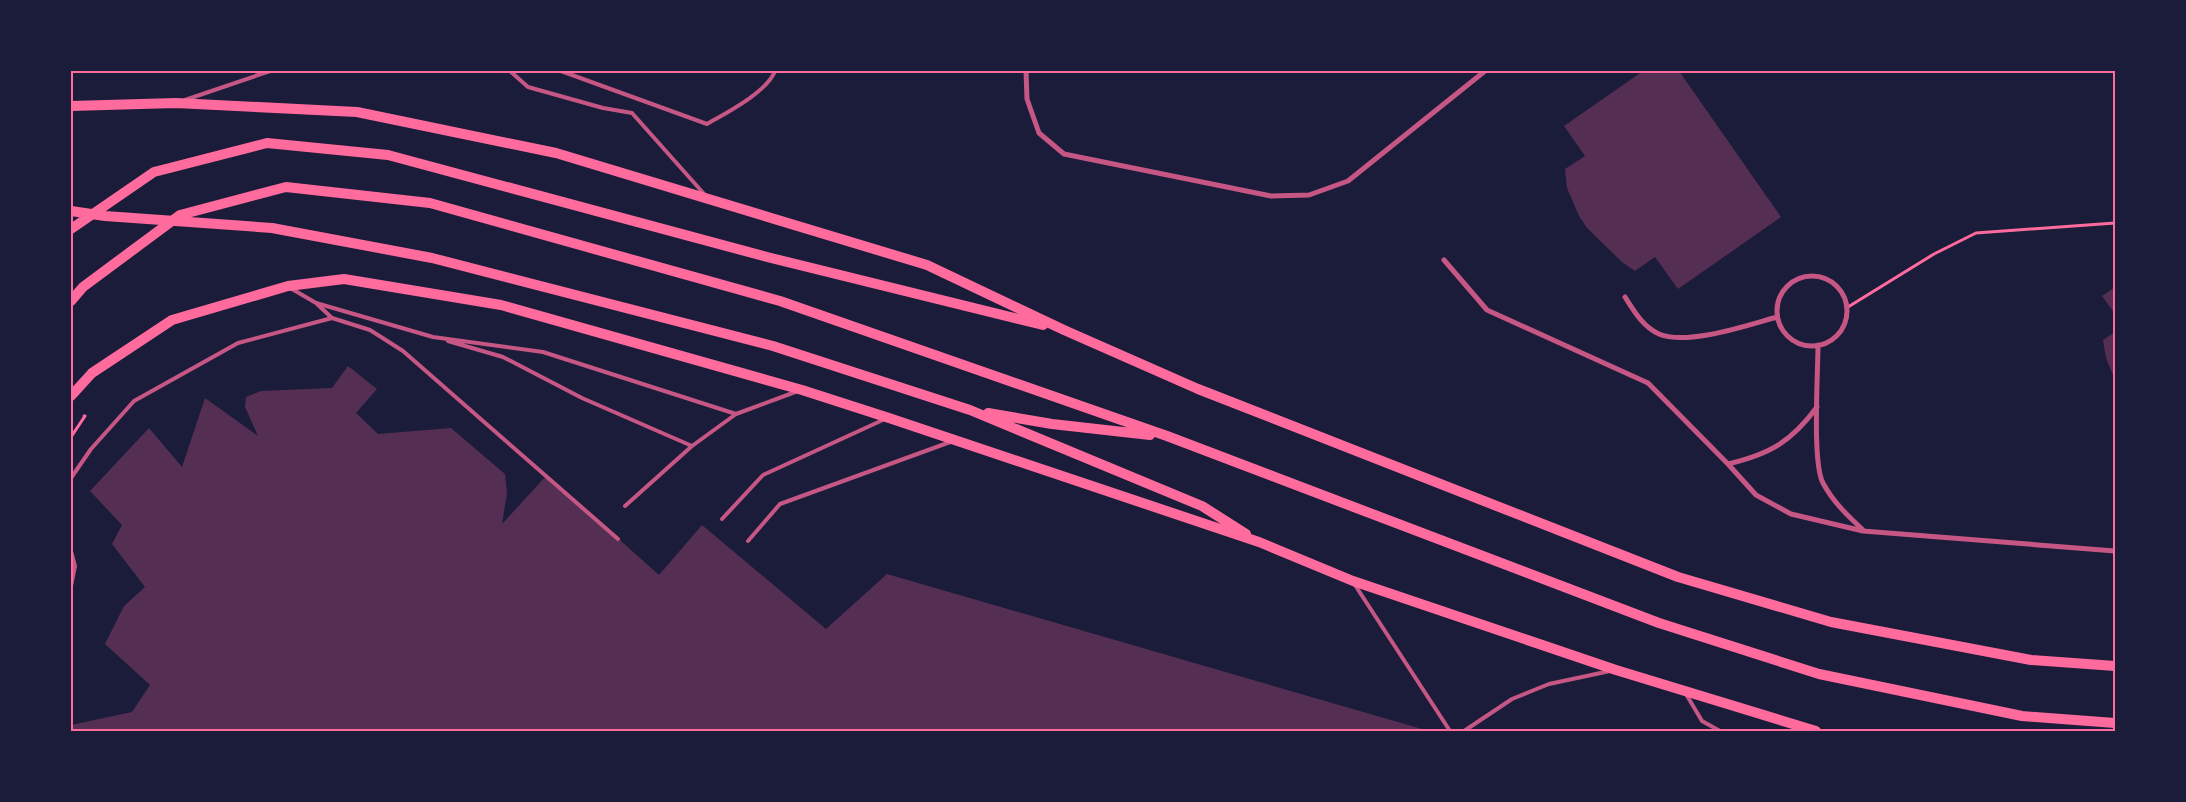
<svg xmlns="http://www.w3.org/2000/svg" width="2186" height="802" viewBox="0 0 2186 802" font-family="Inter,sans-serif">
	<rect width="100%" height="100%" fill="#1b1b3a"/>
	<path fill="#542f53" d="M1643 71H1679L1781 217 1678 289 1655 257 1635 271 1622 262 1587 228 1579 216 1567 188 1565 169 1585 156 1564 126Z
		M2115 287V314L2102 296Z
		M2115 332V380L2106 358 2103 340Z
		M348 366 377 389 356 413 378 434 451 428 505 474 507 493 502 524 547 475 659 575 702 525 826 629 887 574 1429 731H71V725L132 712 150 685 105 644 124 606 145 587 112 544 122 525 90 491 149 428 182 467 205 398 258 436 245 407 246 397 261 391 332 388Z"/>
	<g fill="none" stroke-linecap="round" stroke-linejoin="round">
		<path stroke="#ff6b9d" stroke-width="3" d="M1848 307 1934 254 1976 233 2115 223
			M71 437 85 416H84"/>
		<path stroke="#c65784" stroke-width="4" d="M510 71 528 87 603 108 632 113 705 195
			M561 71 707 124C726 113 767 92 775 71
			M185 100 270 71
			M292 289 316 303 332 318
			M316 303 433 337 543 352 736 414
			M448 341 503 357 582 398 692 446
			M71 478 91 449 134 401 238 343 332 318 370 330 403 351 618 539
			M625 506 692 446 736 414 798 391
			M722 519 763 475 885 419
			M748 541 780 504 953 441
			M71 551 75 566 71 586
			M1355 585 1450 731
			M1686 694 1702 721 1720 731
			M1464 731 1512 699 1549 684 1610 671"/>
		<path stroke="#c65784" stroke-width="5" d="M1026 71 1027 99 1039 133 1064 154 1271 196 1309 195 1348 181 1485 71
			M1444 260 1487 310 1648 383 1728 464 1756 495 1791 514 1863 531 2115 551
			M1777 311a35 35 0 1 1 70 0a35 35 0 1 1-70 0Z
			M1625 297C1634 311 1643 327 1659 334 1687 346 1748 325 1777 317
			M1818 345C1818 373 1812 463 1823 483 1833 502 1848 516 1863 530
			M1728 464C1770 454 1791 442 1817 407"/>
		<path stroke="#ff6b9d" stroke-width="10" d="M71 106 176 103 357 112 556 153 927 265 1064 330 1198 389 1678 577 1831 622 2031 660 2115 666
			M71 211 105 216 272 228 432 258 773 346 970 410 1202 506 1246 534
			M71 229 154 172 267 143 388 155 771 258 1043 325
			M71 301 83 287 180 215 286 187 430 203 780 301 1167 436 1659 623 1819 674 2022 716 2115 723
			M71 396 92 373 172 320 288 286 344 279 501 305 802 390 889 418 1259 542 1353 581 1616 670 1816 731
			M988 413 1052 424 1150 435"/>
	</g>
	<rect width="2186" height="802" fill="none" stroke="#1b1b3a" stroke-width="145"/>
	<rect x="72" y="72" width="2042" height="658" fill="none" stroke="#ff6b9d" stroke-width="2"/>
</svg>
